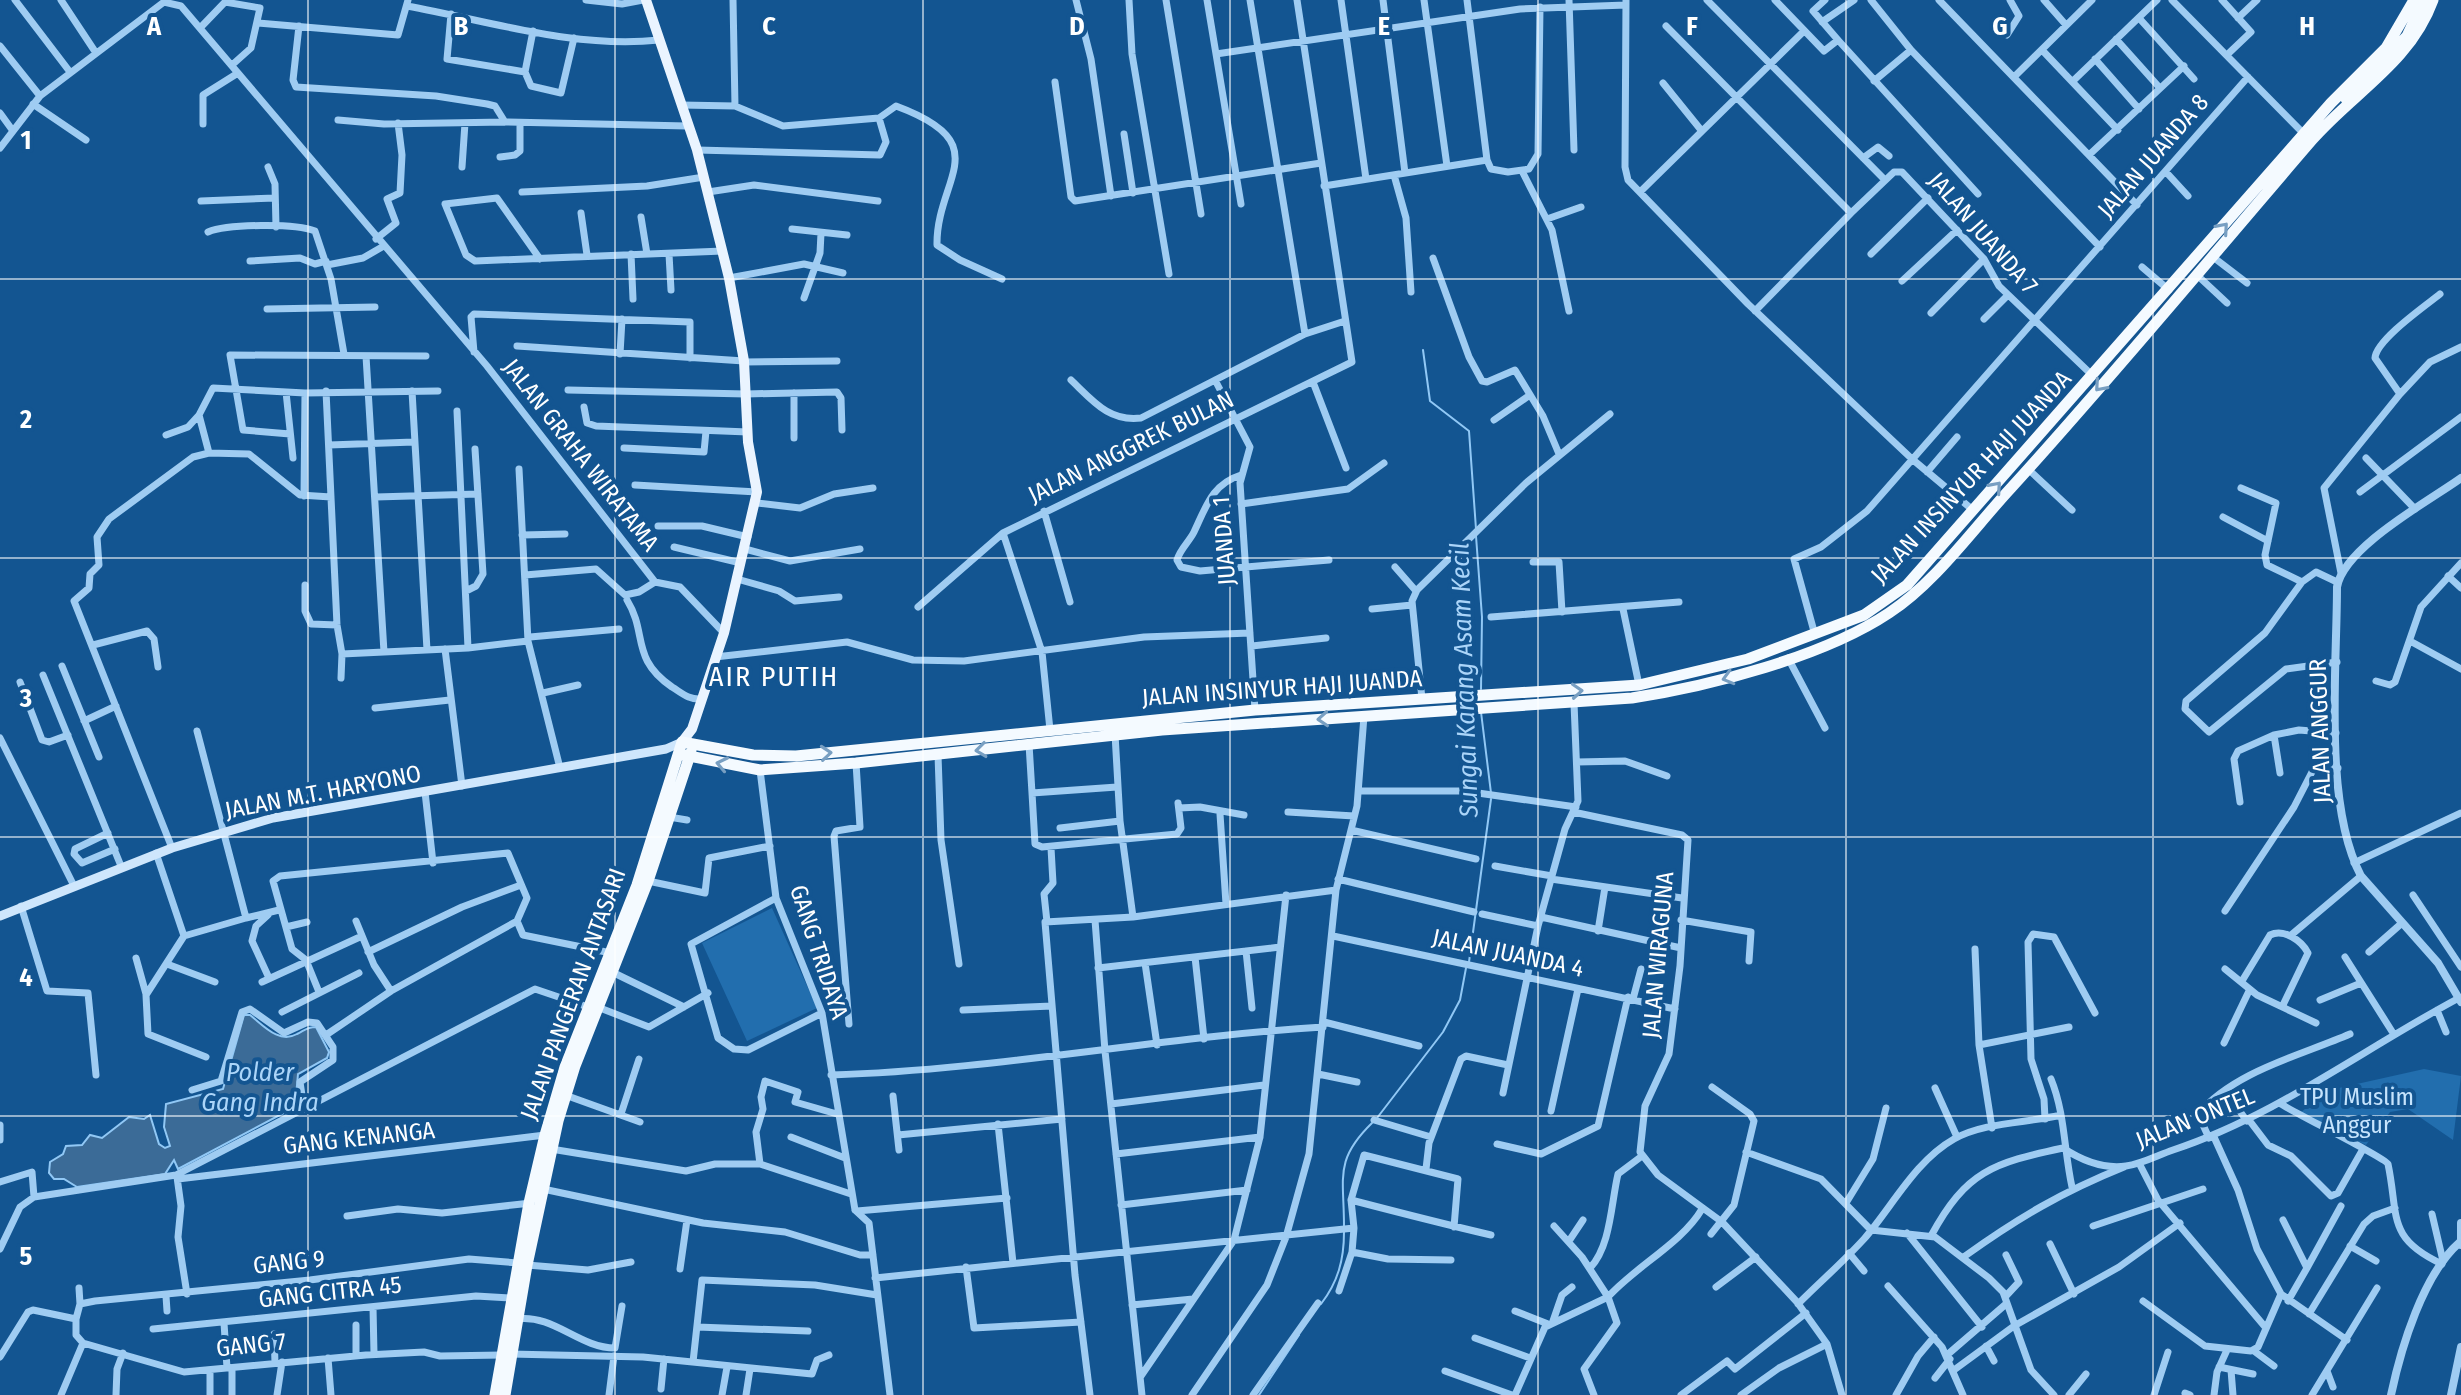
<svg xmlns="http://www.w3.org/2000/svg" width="2461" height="1395" viewBox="0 0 2461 1395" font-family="'Fira Sans Condensed',sans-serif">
	<rect width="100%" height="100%" fill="#135591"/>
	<path fill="#226eae" d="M772 908 817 1008 747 1041 702 943Z
		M2424 1069 2461 1076 2453 1140 2408 1109 2390 1112 2366 1145 2301 1112 2330 1090Z"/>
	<path fill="#3b6b97" stroke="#91c8f5" stroke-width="2" d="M244 1015H250C264 1026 279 1044 297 1034 305 1030 307 1027 316 1027L329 1052 327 1058 298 1074 295 1107 178 1169 174 1160 165 1174 77 1187 64 1179H54L49 1173 50 1162 63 1154 66 1146 82 1145 90 1135 102 1138 129 1117 144 1119 150 1115 159 1144 165 1148 170 1146 164 1127 166 1104 223 1089Z"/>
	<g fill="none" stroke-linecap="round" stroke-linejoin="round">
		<path stroke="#91c8f5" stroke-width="2" d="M1423 350 1430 401 1469 431 1476 529
			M1476 536 1482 617 1481 689
			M1481 712 1491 793
			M1469 962 1491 799
			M1377 1118 1443 1032 1460 1000 1466 968
			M1344 1226C1344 1177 1334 1160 1372 1123
			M1321 1304C1338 1282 1344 1260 1344 1232
			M1259 1395 1299 1335"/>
		<path stroke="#9fccf2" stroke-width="7" d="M15 0 70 72
			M61 0 96 53
			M586 0 622 4 643 0
			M733 0 735 106
			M1076 0 1091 59 1111 196
			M1129 0 1132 54 1169 274
			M1166 0 1201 214
			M1207 0 1241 204
			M1250 0 1305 334
			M1341 0 1366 179
			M1383 0 1405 173
			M1424 0 1447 166
			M1467 0 1487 160 1491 169 1508 172 1529 169 1538 154 1540 7
			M1569 0 1574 150
			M1626 0 1625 167 1628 180 1748 304 1912 459 1974 511
			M1707 0 1884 179
			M1775 0 1824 51 1838 40 1813 11 1825 0
			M1871 0 1911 50 2100 247
			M1939 0 2137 205
			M2044 0 2066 25
			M2172 0 2305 135
			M2222 0 2251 32 2230 52
			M407 6C490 21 574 49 659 40
			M451 14 447 59 525 72 533 31
			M2139 18 2194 79
			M2238 18 2257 0
			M1822 22 1854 0
			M258 23 398 35 408 0
			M299 26 293 80 296 87 436 96 487 104 495 106 505 122
			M1666 26 1851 213 1894 172H1902L1984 259 1999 286 2093 376
			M201 27 225 2 260 8 251 48 232 65
			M2007 35 2019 16 2010 0
			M2116 39 2159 87
			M1838 40 1978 194
			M0 46 40 96
			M2042 50 2118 130
			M1216 54 1520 9 1626 5
			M2095 59 2139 109
			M525 72 531 86 561 93 574 38
			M2015 76 2092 0
			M1874 81 1911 50
			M2073 81 2157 0
			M1055 82 1071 197 1075 201 1321 163
			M1663 83 1701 130
			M33 104 86 140
			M681 105 735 106 783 126 879 118 896 106C999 144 936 178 937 245L960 260 1002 279
			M0 113 13 131
			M338 120 384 124 505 122 687 126
			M203 124V95L238 73
			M1124 134 1133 193
			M0 148 40 96 164 2 181 6 487 366 655 582 680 587 724 633
			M697 150 880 155 886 142 879 118
			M2089 155 2184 66
			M500 157 515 155 520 151V123
			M1863 158 1878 147 1889 156
			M268 167 275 184 276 227
			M462 167 465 123
			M1522 171 1552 230 1569 311
			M2166 172 2188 196
			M1394 175 1406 218 1411 292
			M1324 186 1487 160
			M522 192 647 186 704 177
			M708 192 754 185 878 201
			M1640 192 1804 31
			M201 201 275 198
			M581 213 587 255
			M641 217 647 254
			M1547 219 1581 207
			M792 229 847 235
			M208 232C227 224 295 223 315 231L331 279 344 354
			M376 239 396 223 387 199 400 193 402 155 398 123
			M631 254 633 299
			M669 254 671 290
			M1871 254 1928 198
			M2213 257 2247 283
			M1433 258 1469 357 1482 381 1487 382 1515 370 1543 416 1559 454
			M540 259 497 198 445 204 466 255 475 261 723 251
			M250 261 300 258 315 264 326 261
			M327 265 363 258 382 247
			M2142 267 2169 290
			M2197 275 2227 303
			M729 278 804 264 843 273
			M1902 281 1957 230
			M2440 294C2425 306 2376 340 2375 358L2400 394 2430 362 2461 347
			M804 298 820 253 821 233
			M267 309 375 307
			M1755 311 1851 213
			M1931 313 1984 259
			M1984 319 2008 295
			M517 346 744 361
			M474 352 471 317 474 314 690 322V358
			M620 354 622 319
			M366 356 384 652
			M744 362 837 361
			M1071 380C1093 401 1109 422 1141 418L1305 334 1345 321
			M1215 380 1250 447 1240 483 1255 710
			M1313 382 1346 468
			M568 390 746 394 837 392 841 398 842 430
			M326 391 337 625 342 654
			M412 391 427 650
			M286 392 293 458
			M584 407 587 423 596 426 748 432
			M457 411 468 648
			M1494 420 1530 395
			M290 434 243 430 230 355 426 356
			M166 435 188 427 199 415
			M794 438V393
			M329 445 414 442
			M624 448 704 452 706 431
			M209 453 199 415 213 388 305 393 438 391
			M2366 458 2415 509
			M519 469 528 641 560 768
			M2028 469 2072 510
			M1927 472 1957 437
			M1241 475C1212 484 1206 507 1194 532 1189 542 1180 549 1177 560L1181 567 1200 571 1329 560
			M635 485 757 492
			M2241 488 2276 503 2265 555 2267 565 2302 582 2316 572 2337 582
			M2360 492 2461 417
			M304 496 305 393
			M376 497 478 494
			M757 503 800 508 834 494 873 488
			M1241 504 1348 489 1384 463
			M1044 511 1070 602
			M2223 517 2268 541
			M658 526H702L748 537
			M522 535 565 534
			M674 547 741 563
			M745 549 790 561 860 549
			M1533 562H1559L1562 612
			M1395 567 1416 591
			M2341 573 2324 488 2400 394
			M525 575 596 569 625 595 639 592 655 582
			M2448 576 2461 588
			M737 579 779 591 795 601 839 597
			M2302 582 2265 633 2186 701 2185 709 2209 732 2286 669 2337 662
			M305 585V611L311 624 337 625
			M466 591 476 586 483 574 475 449
			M627 600C648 634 630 658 672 687 682 693 689 700 701 699
			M918 607 1003 533
			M1372 609 1412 605
			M1623 609 1639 685
			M1491 617 1679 602
			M1815 635 1794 559 1821 547 1867 511 2248 77
			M530 637 619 629
			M2410 641 2461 669
			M93 645 147 631 154 639 158 667
			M1252 646 1326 638
			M445 649 462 786
			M342 654 468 648 528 641
			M715 657 847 642 913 660 964 661 1144 637 1250 633
			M1788 658 1825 728
			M62 666 99 757
			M43 675 121 866
			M341 678 342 654
			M2376 681 2390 685 2395 682 2421 607 2461 563
			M20 682 42 740 49 742 68 735
			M543 693 578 685
			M1422 699 1412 601 1417 590 1526 483 1610 414
			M375 708 450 700
			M84 721 116 706
			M1050 730 1042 652 1003 533 1352 362 1297 0
			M1115 734 1120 821 1133 917
			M2274 735 2280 773
			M0 738 73 884
			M1029 744 1032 793 1117 787
			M938 755 941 840 959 964
			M1577 762 1625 761 1667 776
			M760 770 776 898 822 1013 855 1210
			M1359 791H1464L1576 807
			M425 792 433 863
			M1032 793 1035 844 1042 847 1177 834 1181 828 1178 803
			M2240 802 2234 759 2238 751 2274 735 2299 730 2336 733
			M1179 808 1200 807 1244 815
			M1288 812 1354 816
			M1573 812 1682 835 1688 840 1680 966 1669 1054 1645 1106 1640 1152 1658 1175 1722 1222 1797 1302 1827 1344 1842 1395
			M1220 814 1226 904
			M669 817 687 820
			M1060 828 1120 821
			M1351 830 1476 859
			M108 833 75 849 74 854 82 863 115 849
			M172 848 74 601 89 588 90 574 99 565 97 537 109 519 193 457 209 453 249 454 300 495 331 497
			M156 853 184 936 146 995 148 1034 206 1057
			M2354 863 2461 813
			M1495 866 1552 876
			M1338 879 1474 912
			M1551 879 1682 898
			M648 881 705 893 709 858 770 846
			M2413 895 2461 967
			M776 898 691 944 718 1038 734 1049 748 1050 822 1013
			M21 906 47 991 88 993 96 1075
			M2225 911 2294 807 2314 768H2338
			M1482 914 1538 926
			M268 915 256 926 252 941 269 978
			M1541 917 1681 948
			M246 918 279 910
			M1095 920 1105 1051 1142 1395
			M1681 920 1751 932 1749 961
			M356 921 374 965 391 991
			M1047 922 1044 894 1053 883 1051 848
			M286 927 307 922
			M1598 931 1605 887
			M184 936 246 918 197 731
			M1333 936 1675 1009
			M2290 936 2361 876
			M1975 949 1979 1045 1992 1128
			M1246 951 1252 1008
			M368 952 462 907 521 885
			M2369 952 2402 923
			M1195 957 1204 1039
			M2345 957 2393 1033
			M136 958 146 994
			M1145 963 1157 1045
			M167 964 215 982
			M1098 968 1280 947
			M2225 969 2257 995 2316 1023
			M614 973 684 1007
			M2242 981 2270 935C2284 928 2302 941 2308 953L2283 1005
			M262 982 362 936
			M319 992 306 960 292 949 273 881 280 876 508 853 527 898 517 921
			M1633 999 1641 969
			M2320 1000 2361 983
			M600 1008 649 1027 708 993
			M963 1010 1052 1006
			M2437 1010 2446 1032
			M282 1012 359 973
			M1324 1022 1419 1046
			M849 1024 834 836 836 831 860 827 856 763
			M326 1035 391 991 517 921 523 935 611 953
			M2224 1043 2249 991
			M1979 1045 2069 1027
			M1318 1074 1357 1082
			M831 1075C996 1070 1158 1037 1323 1027
			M2051 1079C2065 1113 2064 1151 2072 1187
			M1935 1088 1957 1137
			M192 1090 221 1081 242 1012 250 1009 284 1033 308 1022 317 1023 333 1047V1060L300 1082 303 1102 299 1110
			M2225 1091 2247 1121
			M1503 1093 1538 926 1565 829 1578 801 1574 703
			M565 1095 640 1122
			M893 1096 899 1150
			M1111 1104 1264 1085
			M2281 1104C2297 1114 2385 1158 2388 1164 2399 1216 2386 1238 2442 1264
			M1551 1111 1578 989
			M621 1114 639 1059
			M2045 1119 2044 1099 2031 1059 2028 942 2033 934 2054 937 2095 1013
			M1374 1120 1431 1137
			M2249 1120 2268 1145 2291 1156 2331 1196 2338 1193 2363 1149
			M998 1124 1013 1263
			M0 1125V1140
			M898 1135 1062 1119
			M791 1137 845 1158
			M2214 1137 2238 1190 2257 1249 2281 1294 2347 1340
			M2209 1138 2198 1114C2235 1071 2299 1056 2350 1034
			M1497 1144 1541 1154 1598 1126 1628 997
			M551 1149 686 1171 715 1164H760L851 1194
			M1746 1152 1821 1179 1871 1230
			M1116 1154 1260 1137
			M2139 1163 2158 1200 2266 1328
			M760 1164 756 1132 763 1109 761 1097 765 1081 798 1092 795 1102 837 1114
			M1426 1169 1429 1143 1461 1059 1466 1056 1508 1065
			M177 1177 181 1206 178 1237 187 1294
			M178 1179 545 1135
			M0 1182 32 1172 34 1197
			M543 1189 703 1223 785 1232 860 1255H873
			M1351 1200 1354 1228
			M1846 1203 1873 1159 1886 1108
			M1121 1205 1247 1190
			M855 1210 869 1223 890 1395
			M857 1211 1007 1198
			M2432 1214 2443 1261
			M347 1216 398 1209 442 1213 531 1203
			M2283 1220 2307 1268 2288 1301
			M2093 1226 2203 1189
			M1454 1227 1458 1179 1364 1155 1351 1200C1397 1212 1444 1224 1491 1235
			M1871 1230 1935 1237 1989 1278 2003 1292 2031 1370 2054 1395
			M1907 1233 1982 1327
			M1711 1234 1734 1205 1754 1121 1750 1114 1712 1087
			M1931 1236C1966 1171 1993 1163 2063 1148 2081 1160 2104 1169 2126 1166 2142 1164 2158 1155 2173 1150 2276 1116 2363 1049 2459 998
			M1569 1241 1583 1220
			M2050 1244 2074 1294
			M2350 1246 2376 1261
			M0 1249 20 1207 34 1197 176 1175 535 989 588 1007
			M1352 1252 1388 1259 1451 1260
			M1849 1253 1864 1271
			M1965 1256C2018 1218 2062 1192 2124 1167
			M527 1265 588 1270 631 1262
			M966 1267 974 1328 1081 1322
			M1590 1268C1611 1246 1611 1203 1618 1174L1642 1156
			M2307 1268 2341 1206
			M680 1269 687 1220
			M875 1278 1354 1228 1352 1252 1339 1291
			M1888 1286 1942 1347 1963 1395
			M1716 1287 1756 1257
			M79 1288 80 1304
			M166 1296 167 1311
			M2005 1297 2019 1282 2006 1255
			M2143 1301 2205 1346 2251 1351 2258 1347 2281 1294
			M1798 1304C1820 1282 1843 1262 1864 1239 1892 1207 1915 1161 1954 1139 1984 1122 2028 1123 2061 1115
			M1132 1305 1193 1299
			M373 1307 374 1354
			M1515 1311 1548 1324
			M2309 1314 2364 1224 2373 1216 2395 1208
			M76 1319 80 1304 95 1301 310 1280 469 1259 518 1263
			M517 1319C554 1314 579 1348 615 1348L622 1306
			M1553 1321 1562 1295 1572 1287
			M224 1323 227 1368
			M356 1325V1355
			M697 1327 808 1331
			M153 1329 476 1296 512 1298
			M274 1334 275 1363
			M1475 1338 1530 1358
			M1986 1346 1994 1361
			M2254 1351 2274 1366
			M510 1354 643 1357 812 1374 817 1360 829 1355
			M1947 1355 2006 1304
			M0 1357 28 1312 33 1310 76 1319V1335L83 1343 184 1372 366 1355 424 1352 440 1356 502 1355
			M328 1358 331 1395
			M693 1362 702 1280 815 1285 877 1295
			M2219 1367 2253 1374
			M210 1370V1395
			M1954 1370 2014 1326 2119 1267 2180 1223
			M2231 1370 2233 1395
			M1445 1371 1512 1395
			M2327 1371 2333 1387
			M1141 1376 1234 1240 1260 1137 1286 895
			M1935 1378 1950 1359
			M661 1389 664 1359
			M2185 1393 2190 1395
			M61 1395 83 1343
			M116 1395 117 1369 123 1353
			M232 1395V1368
			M277 1395 282 1362
			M609 1395 614 1356
			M722 1395 727 1367
			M746 1395 750 1369
			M1090 1395 1075 1275 1045 922 1133 917 1336 890
			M1192 1395 1267 1285 1286 1237 1309 1154 1336 890 1357 806 1364 716
			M1253 1395 1318 1303
			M1515 1395 1545 1327 1608 1297 1582 1257 1554 1226
			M1594 1395 1584 1369 1617 1323 1608 1297C1636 1266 1682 1243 1702 1209
			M1681 1395 1727 1361 1735 1369 1806 1313
			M1741 1395 1779 1368 1827 1344
			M1896 1395 1918 1356 1934 1337
			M2069 1395 2086 1374
			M2154 1395 2168 1352
			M2214 1395 2217 1372 2227 1350
			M2312 1395 2377 1288"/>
		<path stroke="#9fccf2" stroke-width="8" d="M2461 478C2429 501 2344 547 2337 587 2337 669 2323 804 2361 876L2438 963 2461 1002
			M2461 1245V1223
			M2391 1395C2401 1348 2423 1274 2460 1242
			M2451 1395 2461 1347"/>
		<path stroke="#cee6fc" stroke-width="9" d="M0 916 172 848 273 818 666 749 682 742"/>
		<path stroke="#eaf4ff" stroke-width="10" d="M646 0 697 150 729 278 744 361 748 442 757 492 724 633 692 729 682 742"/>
		<path stroke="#f4faff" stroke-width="11" d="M2346 99 2407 36 2424 0
			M679 754 760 770 856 763 1162 730 1632 698C1710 686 1823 657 1889 613 1936 582 1973 529 2011 488 2114 375 2212 256 2312 140 2354 92 2410 63 2433 0
			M495 1395 529 1203 545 1135 565 1067 637 885 682 742 753 755 796 756 1255 710 1639 685 1748 659 1864 615 1907 585 2331 103 2386 48 2414 0
			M505 1395 527 1265 558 1121 575 1066 648 881 691 752"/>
	</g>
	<defs><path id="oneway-chevron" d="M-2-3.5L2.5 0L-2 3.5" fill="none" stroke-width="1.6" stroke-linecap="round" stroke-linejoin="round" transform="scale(2)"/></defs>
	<g stroke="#789fc2">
		<use href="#oneway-chevron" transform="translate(2223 228) rotate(-49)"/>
		<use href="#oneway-chevron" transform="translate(2100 386) rotate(131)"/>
		<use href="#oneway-chevron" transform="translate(1996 487) rotate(-49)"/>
		<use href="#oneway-chevron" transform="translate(1728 678) rotate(164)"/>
		<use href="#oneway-chevron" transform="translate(1577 691) rotate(-4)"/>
		<use href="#oneway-chevron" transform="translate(1323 719) rotate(176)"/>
		<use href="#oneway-chevron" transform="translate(981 750) rotate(173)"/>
		<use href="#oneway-chevron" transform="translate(826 753) rotate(-5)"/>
		<use href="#oneway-chevron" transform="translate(722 764) rotate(-168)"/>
	</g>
	<path fill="none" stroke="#fff" stroke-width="2" stroke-opacity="0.55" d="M308 0V1395M615 0V1395M923 0V1395M1230 0V1395M1538 0V1395M1846 0V1395M2153 0V1395M0 279H2461M0 558H2461M0 837H2461M0 1116H2461"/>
	<g text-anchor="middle" stroke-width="8" stroke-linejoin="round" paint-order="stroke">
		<g font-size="24" fill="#fff" stroke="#135591">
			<text transform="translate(2153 156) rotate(-49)" y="8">JALAN JUANDA 8</text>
			<text transform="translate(1983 233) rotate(49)" y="8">JALAN JUANDA 7</text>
			<text transform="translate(1131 447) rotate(-26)" y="8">JALAN ANGGREK BULAN</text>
			<text transform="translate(581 455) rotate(52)" y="8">JALAN GRAHA WIRATAMA</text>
			<text transform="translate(1971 477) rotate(-47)" y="8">JALAN INSINYUR HAJI JUANDA</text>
			<text transform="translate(1224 541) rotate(-94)" y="8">JUANDA 1</text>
			<text transform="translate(1282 688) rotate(-4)" y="8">JALAN INSINYUR HAJI JUANDA</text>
			<text transform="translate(2320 731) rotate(-92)" y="8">JALAN ANGGUR</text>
			<text transform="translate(323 792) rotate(-11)" y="8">JALAN M.T. HARYONO</text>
			<text transform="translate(819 952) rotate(72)" y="8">GANG TRIDAYA</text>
			<text transform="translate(1508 953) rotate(12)" y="8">JALAN JUANDA 4</text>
			<text transform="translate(1658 955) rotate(-85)" y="8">JALAN WIRAGUNA</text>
			<text transform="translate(573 994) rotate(-70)" y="8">JALAN PANGERAN ANTASARI</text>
			<text transform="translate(2195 1118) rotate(-22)" y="8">JALAN ONTEL</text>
			<text transform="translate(359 1138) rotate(-6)" y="8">GANG KENANGA</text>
			<text transform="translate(289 1262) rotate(-6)" y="8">GANG 9</text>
			<text transform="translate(330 1292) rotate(-6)" y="8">GANG CITRA 45</text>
			<text transform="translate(251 1345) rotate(-6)" y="8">GANG 7</text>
		</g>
		<g font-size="24" fill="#c6e4fd" stroke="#135591">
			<text x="2357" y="1105">TPU Muslim<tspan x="2357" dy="28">Anggur</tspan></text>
		</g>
		<g font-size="26" font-style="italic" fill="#abd5f9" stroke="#135591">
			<text transform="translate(1464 680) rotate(-92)" y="9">Sungai Karang Asam Kecil</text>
			<text x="260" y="1081">Polder<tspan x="260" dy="30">Gang Indra</tspan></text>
		</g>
		<g font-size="28" letter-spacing="2" fill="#fff" stroke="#135591">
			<text x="774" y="686">AIR PUTIH</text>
		</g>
	</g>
	<g font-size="26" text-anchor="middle" font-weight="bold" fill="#fff" stroke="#135591" stroke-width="8" stroke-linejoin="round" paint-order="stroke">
		<text x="154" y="35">A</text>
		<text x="461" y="35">B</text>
		<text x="769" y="35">C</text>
		<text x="1077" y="35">D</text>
		<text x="1384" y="35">E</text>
		<text x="1692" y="35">F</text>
		<text x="2000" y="35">G</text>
		<text x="2307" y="35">H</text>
		<text x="26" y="149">1</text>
		<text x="26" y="428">2</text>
		<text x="26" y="707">3</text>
		<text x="26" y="986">4</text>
		<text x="26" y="1265">5</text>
	</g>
</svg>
